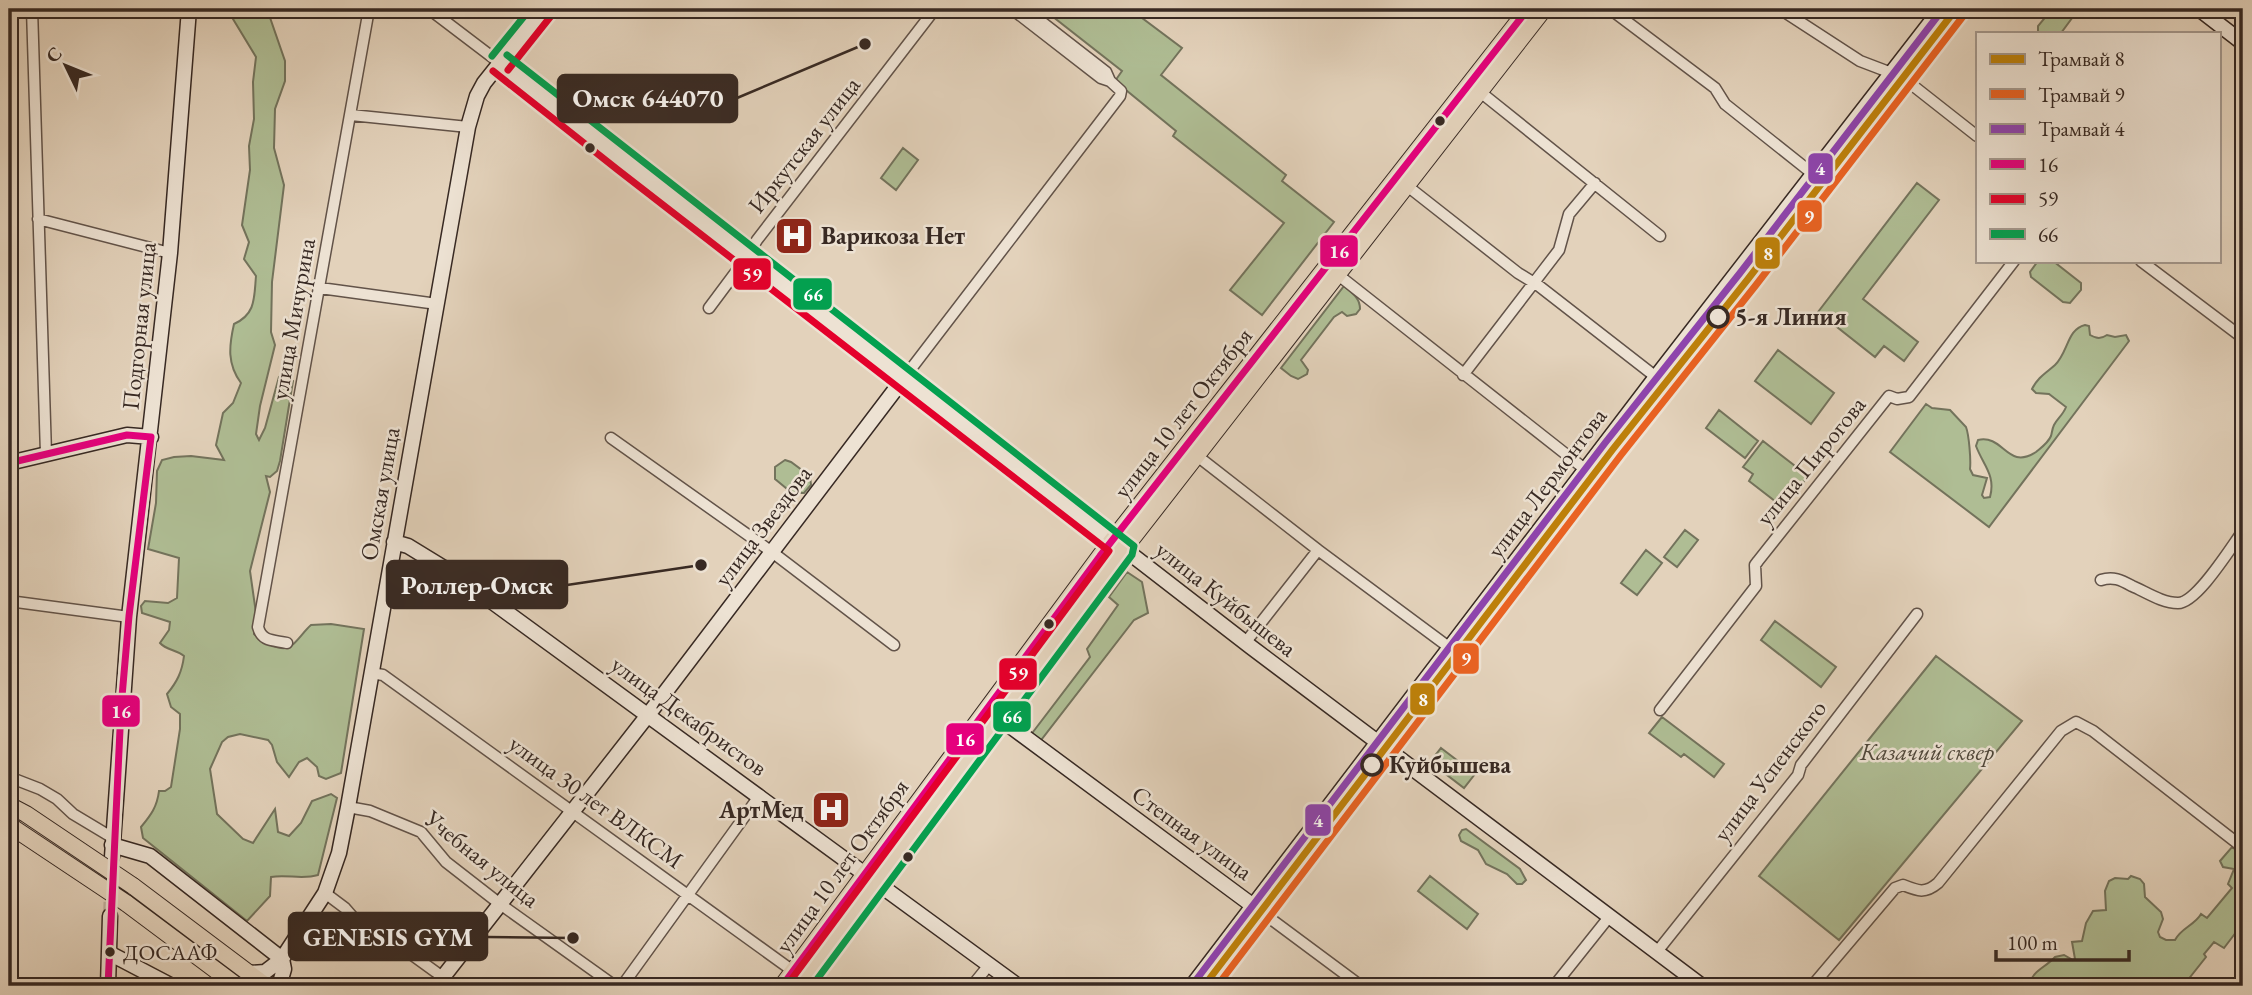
<svg xmlns="http://www.w3.org/2000/svg" width="2252" height="995" viewBox="0 0 2252 995" font-family="'EB Garamond',serif">
	<rect width="100%" height="100%" fill="#e3d2bb"/>
	<filter id="stains"><feTurbulence type="fractalNoise" baseFrequency=".00286" numOctaves="4"/><feColorMatrix values="0 0 0 0 .2 0 0 0 0 .09 0 0 0 0 .02 0 0 0 .5 -.17"/></filter>
	<radialGradient id="worn" r=".72"><stop offset=".6" stop-color="#630" stop-opacity="0"/><stop offset="1" stop-color="#630" stop-opacity=".3"/></radialGradient>
	<path fill="#afbd94" stroke="#73735c" stroke-width="2" d="M234 9H267L285 61V81L275 109 274 148 284 185 272 282 271 332 275 345 260 406 256 434 259 440 265 428 279 377 285 376 293 381 280 461 277 471 270 477 266 476 270 492 250 571 256 613 254 634C262 641 281 653 291 646 298 641 304 631 311 625L331 624 364 629 341 773 326 779 319 776 317 767 307 758 299 762 289 777 277 762 272 745 268 740 240 734 228 737 222 742 210 769 217 814 243 839 253 843 275 809 278 832 289 836 301 823 312 801 331 794 337 798 318 875C302 880 287 874 271 877L270 896 247 921 143 838 141 827C151 815 157 807 159 791H165L171 787 180 729V714L171 707 167 694C177 682 182 672 184 656 177 650 166 650 160 643L169 630 170 622 142 613 141 606 145 601 168 603 177 598 179 558 148 549 156 503 157 471 162 460 174 457 191 456 224 460 216 445 223 413 233 403 241 383C227 364 229 346 234 324 256 314 254 298 256 276L244 259 249 242 242 225 250 170 249 146 254 119 253 82 256 57 233 19Z
		M1043 9H1130L1182 48 1161 75 1286 175 1282 181 1334 222 1262 315 1230 290 1284 223 1173 136 1176 131 1115 81 1122 71Z
		M2052 9H2074L2075 14 2061 33H2038V26Z
		M903 148 918 160 896 190 881 178Z
		M1917 183 1939 200 1863 299 1918 342 1904 361 1884 346 1875 357 1818 312Z
		M2038 261H2053L2081 283V290L2070 303 2063 302 2031 277 2030 272Z
		M1344 286C1352 293 1360 298 1360 309L1356 314 1347 316 1342 312 1334 317 1301 360 1308 370 1307 374 1298 379 1291 376 1281 368Z
		M2085 325 2089 326 2090 335C2097 339 2101 339 2107 335L2115 337 2126 335 2129 341 1989 527 1890 452 1926 404 1932 408 1950 410 1966 427C1969 435 1971 460 1970 469L1973 475 1987 478 1982 495 1984 498 1990 497C1996 475 1983 465 1976 446L1978 440C2004 434 2007 471 2036 452 2042 447 2048 443 2051 436 2052 433 2052 429 2054 425 2057 419 2063 415 2066 407L2049 394 2036 393 2032 389C2038 377 2046 373 2055 365 2068 353 2067 329 2085 325Z
		M1778 350 1834 393 1811 424 1755 381Z
		M1719 410 1758 441 1745 458 1706 428Z
		M1763 441 1808 476 1784 508 1749 481 1753 474 1743 467Z
		M785 460 791 462 810 476 811 485 804 493H792L775 479V467Z
		M1685 530 1698 540 1677 567 1664 557Z
		M1646 550 1662 563 1637 595 1621 583Z
		M1127 572 1142 582 1148 613 1134 620 1038 744 1033 740V732L1090 657 1087 649 1118 605 1109 597Z
		M1775 621 1836 667 1821 687 1761 640Z
		M1936 656 2022 721 1839 940 1759 876Z
		M1662 717 1724 764 1714 777 1684 754 1681 757 1649 733Z
		M1441 748 1475 774 1464 788 1430 762Z
		M1466 829 1520 869 1526 880 1522 884H1517L1507 874 1486 864 1478 850 1461 841 1459 835 1462 830Z
		M2232 847 2243 855V923L2224 948 2214 942 2204 954 2206 957 2183 986H2028C2033 970 2045 968 2055 957L2064 955 2073 960 2075 959 2072 942 2082 941 2086 923 2093 911 2106 910 2105 891 2109 881 2115 878 2128 879 2131 876 2140 879 2144 884 2145 897 2161 912 2163 919 2158 932 2160 937 2166 940H2175C2181 928 2195 925 2201 914L2207 918 2232 888 2228 884 2234 869 2223 867 2220 861Z
		M1430 876 1478 914 1467 929 1418 891Z"/>
	<g fill="none" stroke-linecap="round" stroke-linejoin="round">
		<path stroke="#c1b09d" stroke-width="14" stroke-dasharray="14 7" stroke-linecap="butt" d="M110 916 112 862"/>
		<g stroke="#625349" stroke-width="13">
			<path id="street" d="M32 9 46 454
				M429 9 500 63
				M1012 9 1101 78 1110 81
				M1610 9 1715 88 1725 104 1813 174
				M1780 9 1860 61 1902 77 1977 136
				M1479 91 1660 236
				M351 115 468 127
				M1406 185 1518 273 1539 286 1656 377
				M9 211 12 212
				M38 219 170 253
				M2141 261 2243 338
				M1337 274 1586 470
				M320 288 437 304
				M709 308 747 257 757 240 935 9
				M1463 375 1559 250 1569 214 1595 183
				M904 378 1120 96 1121 91 1110 81 1106 72 1025 9
				M611 438 772 552 894 645
				M1196 455 1318 550 1450 648
				M2101 580C2113 576 2121 580 2132 586 2146 592 2162 603 2178 603 2197 603 2231 547 2243 531
				M9 601 129 617
				M9 642 12 653
				M287 643C273 640 262 642 258 627L369 9
				M1245 643 1318 550
				M371 673 383 675 793 971
				M1660 710 1756 586 1755 565 1758 561 1889 396 1897 399 1909 397 2014 261
				M9 777 40 789 57 799 73 814 113 838
				M348 807 370 811 421 832 446 862 500 904 615 986
				M325 893 345 908 358 923 375 928 455 986
				M1252 905 1361 986
				M1656 953 1798 775 1801 765 1917 614
				M622 986 760 795
				M972 986 989 965
				M1554 986 1609 917
				M1812 986 1895 888 1903 885C1918 891 1925 894 1938 883L2061 731 2076 722 2093 731 2241 846"/>
		</g>
		<g stroke="#372923" stroke-width="17">
			<path id="secondary" d="M2199 9 2243 43
				M500 63 624 162 1251 647 1702 986
				M9 463 127 435 151 437
				M394 542 408 546 457 576 1018 986
				M998 717 1252 905
				M112 845 150 856 282 959 284 969 279 986
				M112 857 129 617 170 253 189 9
				M109 953 172 986
				M249 973 265 972 282 959 325 893 339 853 348 807 468 127 477 96 484 83 543 9
				M108 986 110 916
				M436 986 648 715 904 378
				M1192 986 1656 377 1941 9"/>
		</g>
		<g stroke="#372923" stroke-width="18">
			<path id="primary" d="M133 886 266 986
				M126 903 237 986
				M782 986 1100 556 1528 9
				M799 986 1124 549 1544 9"/>
		</g>
		<use href="#street" stroke="#ede2d3" stroke-width="10"/>
		<use href="#secondary" stroke="#ede2d3" stroke-width="14"/>
		<use href="#primary" stroke="#e3d2bb" stroke-width="16"/>
		<g stroke="#372923" stroke-width="18" stroke-linecap="butt">
			<path id="primary-bridge" d="M9 805 26 814 133 886
				M9 825 126 903"/>
		</g>
		<use href="#primary-bridge" stroke="#e3d2bb" stroke-width="16"/>
		<g stroke="#ede2d3" stroke-width="12">
			<path id="bus-1" d="M9 463 127 435 151 437
				M108 986 121 708 129 616 151 437
				M782 986 1100 556 1528 9"/>
		</g>
		<g stroke="#ede2d3" stroke-width="12">
			<path id="bus-2" d="M508 70 551 16
				M493 71 618 170 1109 551 791 980"/>
		</g>
		<g stroke="#ede2d3" stroke-width="12">
			<path id="bus-3" d="M507 55 1134 546 1132 555 812 986
				M492 56 530 9"/>
		</g>
		<use href="#bus-1" stroke="#e5007d" stroke-width="7"/>
		<use href="#bus-2" stroke="#e4002b" stroke-width="7"/>
		<use href="#bus-3" stroke="#03a04f" stroke-width="7"/>
		<g stroke="#ede2d3" stroke-width="12">
			<path id="tram-1" d="M1204 986 1613 449 1748 279 1956 9"/>
		</g>
		<g stroke="#ede2d3" stroke-width="12">
			<path id="tram-2" d="M1217 986 1621 455 1756 285 1964 15"/>
		</g>
		<g stroke="#ede2d3" stroke-width="12">
			<path id="tram-3" d="M1196 980 1605 443 1740 273 1943 9"/>
		</g>
		<use href="#tram-1" stroke="#bd800a" stroke-width="7"/>
		<use href="#tram-2" stroke="#e96222" stroke-width="7"/>
		<use href="#tram-3" stroke="#8e44ad" stroke-width="7"/>
	</g>
	<defs>
		<g id="hospital-square" transform="scale(2.0125)"><rect x="-9" y="-9" width="18" height="18" rx="4" fill="#8f2418" stroke="#ede2d3"/><path d="M-5-5h3v3.5h4V-5h3V5h-3V1.5h-4V5h-3Z" fill="#fff"/></g>
	</defs>
	<g fill-rule="evenodd">
		<use href="#hospital-square" x="794" y="236"/>
		<use href="#hospital-square" x="831" y="810"/>
	</g>
	<g fill="#372923" stroke="#ede2d3" stroke-width="2.5">
		<circle cx="1440" cy="121" r="6"/>
		<circle cx="590" cy="148" r="6"/>
		<circle cx="1049" cy="624" r="6"/>
		<circle cx="908" cy="857" r="6"/>
		<circle cx="110" cy="952" r="6"/>
	</g>
	<g fill="#ede2d3" stroke="#372923" stroke-width="3.5">
		<circle cx="1718" cy="317" r="10"/>
		<circle cx="1372" cy="765" r="10"/>
	</g>
	<g text-anchor="middle" stroke-width="5" stroke-linejoin="round" paint-order="stroke">
		<g font-size="22" fill="#372923" stroke="#ede2d3" text-anchor="start">
			<text x="123" y="960">ДОСААФ</text>
		</g>
		<g font-size="24" fill="#372923" stroke="#ede2d3">
			<text transform="translate(804 145) rotate(-52)" y="8">Иркутская улица</text>
			<text transform="translate(293 319) rotate(-80)" y="8">улица Мичурина</text>
			<text transform="translate(139 326) rotate(-84)" y="8">Подгорная улица</text>
			<text transform="translate(1183 413) rotate(-52)" y="8">улица 10 лет Октября</text>
			<text transform="translate(1811 461) rotate(-51)" y="8">улица Пирогова</text>
			<text transform="translate(1547 483) rotate(-53)" y="8">улица Лермонтова</text>
			<text transform="translate(380 494) rotate(-80)" y="8">Омская улица</text>
			<text transform="translate(763 526) rotate(-53)" y="8">улица Звездова</text>
			<text transform="translate(1226 599) rotate(38)" y="8">улица Куйбышева</text>
			<text transform="translate(689 716) rotate(36)" y="8">улица Декабристов</text>
			<text transform="translate(1770 771) rotate(-53)" y="8">улица Успенского</text>
			<text transform="translate(596 802) rotate(36)" y="8">улица 30 лет ВЛКСМ</text>
			<text transform="translate(1192 833) rotate(36)" y="8">Степная улица</text>
			<text transform="translate(482 859) rotate(39)" y="8">Учебная улица</text>
			<text transform="translate(842 866) rotate(-54)" y="8">улица 10 лет Октября</text>
		</g>
		<g font-size="24" font-weight="bold" fill="#372923" stroke="#ede2d3" text-anchor="start">
			<text x="821" y="244">Варикоза Нет</text>
			<text x="804" y="818" text-anchor="end">АртМед</text>
		</g>
		<g font-size="24" font-weight="bold" fill="#372923" stroke="#ede2d3" text-anchor="start">
			<text x="1735" y="325">5-я Линия</text>
			<text x="1389" y="773">Куйбышева</text>
		</g>
		<g font-size="24" font-style="italic" fill="#4f473a" stroke="#ede2d3">
			<text x="1927" y="760">Казачий сквер</text>
		</g>
	</g>
	<path fill="none" stroke="#372923" stroke-width="2.5" d="M865 44L737 98M701 565L567 585M573 938L487 937"/>
	<g fill="#372923" stroke="#ede2d3" stroke-width="2.5">
		<circle cx="865" cy="44" r="7"/>
		<circle cx="701" cy="565" r="7"/>
		<circle cx="573" cy="938" r="7"/>
	</g>
	<g fill="#372923" stroke="#372923" stroke-width="2.5">
		<rect x="558" y="75" width="179" height="47" rx="7"/>
		<rect x="387" y="561" width="180" height="47" rx="7"/>
		<rect x="289" y="913" width="198" height="47" rx="7"/>
	</g>
	<g font-size="26" text-anchor="middle" font-weight="bold" fill="#fff">
		<text x="648" y="107">Омск 644070</text>
		<text x="477" y="594">Роллер-Омск</text>
		<text x="388" y="946">GENESIS GYM</text>
	</g>
	<g stroke="#ede2d3" stroke-width="2.5">
		<rect x="1807" y="152" width="27" height="33" rx="7" fill="#8e44ad"/>
		<rect x="1796" y="199" width="27" height="34" rx="7" fill="#e96222"/>
		<rect x="1319" y="234" width="40" height="34" rx="7" fill="#e5007d"/>
		<rect x="1754" y="236" width="27" height="34" rx="7" fill="#bd800a"/>
		<rect x="732" y="257" width="40" height="34" rx="7" fill="#e4002b"/>
		<rect x="792" y="277" width="41" height="34" rx="7" fill="#03a04f"/>
		<rect x="1452" y="642" width="28" height="33" rx="7" fill="#e96222"/>
		<rect x="998" y="657" width="40" height="34" rx="7" fill="#e4002b"/>
		<rect x="1409" y="682" width="27" height="34" rx="7" fill="#bd800a"/>
		<rect x="101" y="694" width="40" height="34" rx="7" fill="#e5007d"/>
		<rect x="992" y="700" width="40" height="33" rx="7" fill="#03a04f"/>
		<rect x="945" y="722" width="40" height="34" rx="7" fill="#e5007d"/>
		<rect x="1304" y="803" width="28" height="34" rx="7" fill="#8e44ad"/>
	</g>
	<g font-size="19" text-anchor="middle" font-weight="bold" fill="#fff">
		<text x="1820" y="175">4</text>
		<text x="1809" y="223">9</text>
		<text x="1339" y="258">16</text>
		<text x="1768" y="260">8</text>
		<text x="752" y="281">59</text>
		<text x="813" y="301">66</text>
		<text x="1466" y="665">9</text>
		<text x="1018" y="680">59</text>
		<text x="1423" y="706">8</text>
		<text x="121" y="718">16</text>
		<text x="1012" y="723">66</text>
		<text x="965" y="746">16</text>
		<text x="1318" y="827">4</text>
	</g>
	<rect width="2252" height="995" fill="none" stroke="#e3d2bb" stroke-width="35"/>
	<rect x="10" y="10" width="2231" height="974" fill="none" stroke="#372923" stroke-width="3.5"/>
	<rect x="18" y="18" width="2217" height="960" fill="none" stroke="#372923" stroke-width="2"/>
	<rect x="1976" y="32" width="245" height="231" fill="#ede2d3" stroke="#a4988d" stroke-width="2"/>
	<rect x="1990" y="54" width="35" height="10" fill="#bd800a" stroke="#a4988d" stroke-width="2"/>
	<text x="2038" y="66" font-size="21" fill="#372923">Трамвай 8</text>
	<rect x="1990" y="89" width="35" height="10" fill="#e96222" stroke="#a4988d" stroke-width="2"/>
	<text x="2038" y="102" font-size="21" fill="#372923">Трамвай 9</text>
	<rect x="1990" y="124" width="35" height="10" fill="#8e44ad" stroke="#a4988d" stroke-width="2"/>
	<text x="2038" y="136" font-size="21" fill="#372923">Трамвай 4</text>
	<rect x="1990" y="159" width="35" height="10" fill="#e5007d" stroke="#a4988d" stroke-width="2"/>
	<text x="2038" y="172" font-size="21" fill="#372923">16</text>
	<rect x="1990" y="194" width="35" height="10" fill="#e4002b" stroke="#a4988d" stroke-width="2"/>
	<text x="2038" y="206" font-size="21" fill="#372923">59</text>
	<rect x="1990" y="229" width="35" height="10" fill="#03a04f" stroke="#a4988d" stroke-width="2"/>
	<text x="2038" y="242" font-size="21" fill="#372923">66</text>
	<g transform="translate(66 66) rotate(313)" stroke="#ede2d3" stroke-width="5" paint-order="stroke">
	<path d="M0-5L12 26L0 18L-12 26Z" fill="#372923"/>
	<text y="-10" font-size="19" font-weight="bold" text-anchor="middle" fill="#372923">С</text>
	</g>
	<path d="M1996 950v10h133v-10" fill="none" stroke="#372923" stroke-width="3.5"/>
	<text x="2007" y="950" font-size="21" fill="#372923" stroke="#ede2d3" stroke-width="5" paint-order="stroke">100 m</text>
	<rect width="100%" height="100%" filter="url(#stains)"/>
	<rect width="100%" height="100%" fill="url(#worn)"/>
</svg>
